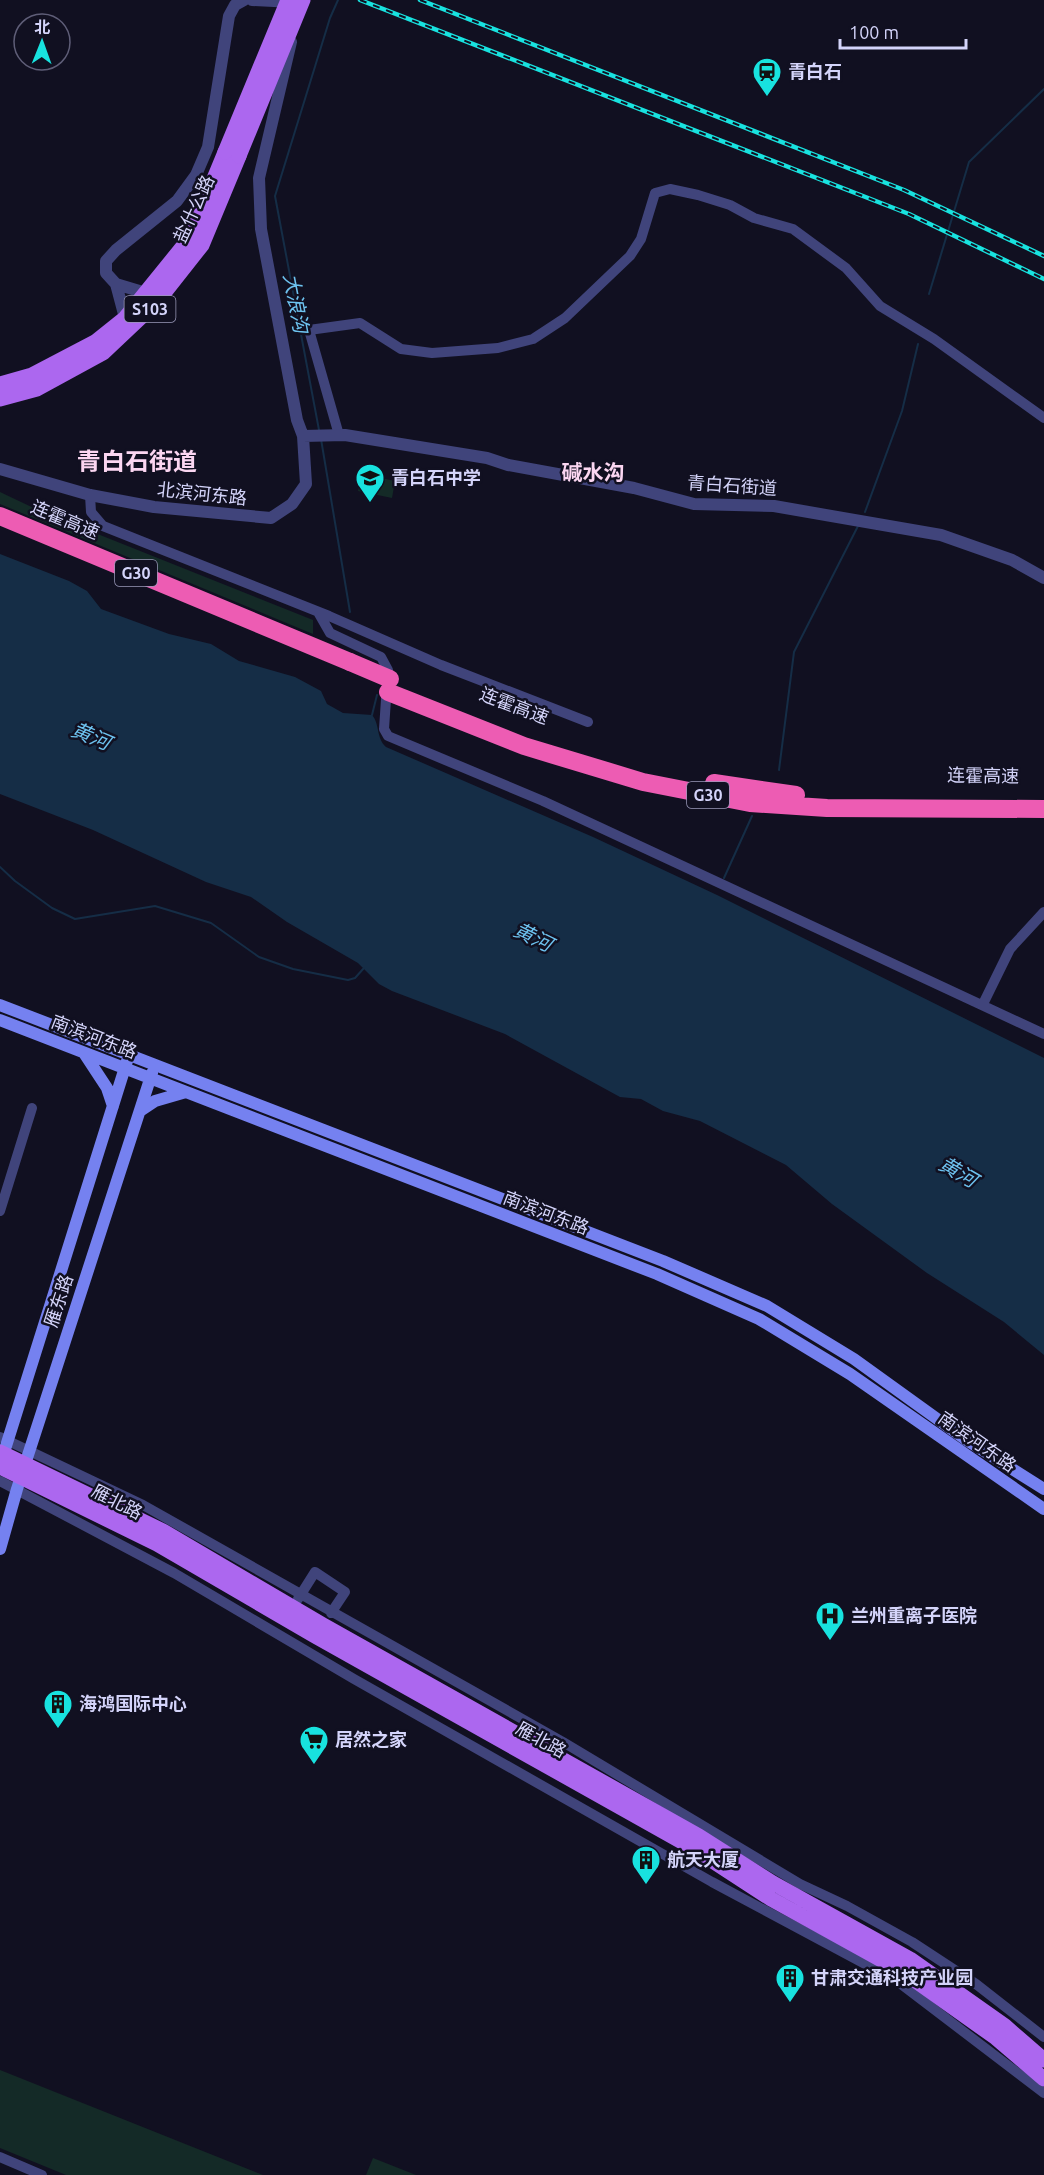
<svg xmlns="http://www.w3.org/2000/svg" width="1044" height="2175" viewBox="0 0 1044 2175" font-family="Ubuntu,'Noto Sans SC',sans-serif">
	<rect width="100%" height="100%" fill="#111021"/>
	<path fill="#142a27" d="M362 474 395 481 392 498 358 491Z
		M0 492 40 511 313 620V634L0 504Z
		M0 2070 263 2175H66L0 2148Z
		M373 2158 416 2175H366Z"/>
	<path fill="#152d46" d="M0 554 69 581 87 591 101 609 169 634 211 644 239 661 295 677 321 691 327 704 343 713 372 715C380 724 376 738 386 747L593 837 717 895 1044 1058V1355L1004 1322 927 1273 832 1204 786 1165 700 1121 663 1111 641 1099 620 1097 505 1034 392 991 379 984 358 963 287 922 251 897 206 882 93 830 0 794Z"/>
	<g fill="none" stroke-linecap="round" stroke-linejoin="round">
		<path stroke="#152d46" stroke-width="2" d="M929 294 969 162 1044 89
			M319 430 275 196 330 18 338 0
			M321 439 350 612
			M865 512 902 411 918 344
			M372 715 377 695
			M779 770 794 652 858 526
			M0 867 15 881 52 908 75 919 155 906 211 923 259 957 293 969 348 980 355 978 364 968
			M724 878 752 816"/>
		<path stroke="#40447b" stroke-width="10" d="M339 435 309 330 360 323 401 349 432 353 498 348 533 339 565 318 630 256 641 239 655 193 670 189 698 195 730 205 754 218 793 229 846 268 880 306 934 339 1044 418
			M90 495 91 512 103 526 329 616 441 665 588 722
			M318 612 330 633 381 657 388 670 384 729 388 736 543 801 1044 1034
			M983 1004 1010 949 1044 912
			M0 1211 32 1108
			M0 1437 143 1505 563 1742 800 1884 847 1906 912 1942 976 1984 1044 2037
			M0 1481 174 1573 354 1679 712 1882 897 1981 1044 2093
			M298 1599 315 1572 345 1592 331 1613
			M0 2157 42 2175"/>
		<path stroke="#40447b" stroke-width="12" d="M252 0 294 2
			M116 284 106 273V261L116 250 177 201 196 175 208 147 229 16 235 5 244 0
			M125 318 116 284 146 293
			M303 436 345 435 487 458 508 465 634 488 694 504 774 506 941 535 1012 560 1044 578
			M0 469 90 495 154 507 271 518 292 504 306 484 303 436 297 420 261 229 259 178 291 42"/>
		<path stroke="#7581f0" stroke-width="12" d="M0 1005 663 1261 767 1306 854 1359 965 1439 1044 1489
			M0 1020 657 1274 759 1319 850 1374 1044 1509
			M84 1053 107 1088 113 1106
			M140 1111 155 1101 186 1092
			M1 1462 127 1061
			M0 1549 17 1489 152 1073"/>
		<path stroke="#ac67ef" stroke-width="15" d="M0 384 32 375 95 342 125 318 189 239 225 152
			M0 399 37 389 103 353 157 302 202 245 239 156
			M0 1452 163 1531 323 1625 699 1836 773 1883 910 1959 1005 2026 1044 2060
			M0 1467 157 1544 315 1636 691 1847 771 1899 903 1972 996 2038 1044 2079"/>
		<path stroke="#ed5cb3" stroke-width="18" d="M0 516 350 662
			M388 692 524 746 643 782 750 803 827 808 1044 809
			M714 783 796 795"/>
		<g stroke="#18e2df" stroke-width="4.5">
			<path id="rail" d="M360 0 909 214 1044 279
				M420 0 904 190 1044 256"/>
		</g>
		<use href="#rail" stroke="#111021" stroke-width="2" stroke-dasharray="7" stroke-linecap="butt"/>
		<path stroke="#ac67ef" stroke-width="15" d="M225 152 288 0
			M239 156 303 0"/>
		<path stroke="#ed5cb3" stroke-width="18" d="M350 662 390 679"/>
	</g>
	<defs>
		<g id="station-pin" transform="scale(1.5)"><path d="M0 17L-7.5 6A9.5 9.5 0 1 1 7.5 6Z" fill="#18e2df" stroke="#111021"/><path d="M-3-6H3Q5-6 5-4V2Q5 4 3 4L4.5 6H3L1.5 4h-3L-3 6H-4.5L-3 4Q-5 4-5 2V-4Q-5-6-3-6ZM-3.5-4v3h7v-3ZM-3.5 1v1.5H-2V1ZM2 1v1.5H3.5V1Z" fill="#111"/></g>
		<g id="school-pin" transform="scale(1.5)"><path d="M0 17L-7.5 6A9.5 9.5 0 1 1 7.5 6Z" fill="#18e2df" stroke="#111021"/><path d="M0-5L7-2L0 1L-7-2ZM-4 1L0 2.5L4 1V4Q0 6-4 4Z" fill="#111"/></g>
		<g id="hospital-pin" transform="scale(1.5)"><path d="M0 17L-7.5 6A9.5 9.5 0 1 1 7.5 6Z" fill="#18e2df" stroke="#111021"/><path d="M-5-5h3v3.5h4V-5h3V5h-3V1.5h-4V5h-3Z" fill="#111"/></g>
		<g id="building-pin" transform="scale(1.5)"><path d="M0 17L-7.5 6A9.5 9.5 0 1 1 7.5 6Z" fill="#18e2df" stroke="#111021"/><path d="M-4-6H4V6H1V3H-1V6H-4ZM-2.5-4.3h1.7v1.8h-1.7ZM.8-4.3h1.7v1.8H.8ZM-2.5-1h1.7V.8h-1.7ZM.8-1h1.7V.8H.8Z" fill="#111"/></g>
		<g id="supermarket-pin" transform="scale(1.5)"><path d="M0 17L-7.5 6A9.5 9.5 0 1 1 7.5 6Z" fill="#18e2df" stroke="#111021"/><path d="M-6-5.5h2.5l.6 2H6L4.5 2H-2.5L-4.4-4H-6ZM-1.5 3.2a1.3 1.3 0 1 0 .1 0ZM3 3.2a1.3 1.3 0 1 0 .1 0Z" fill="#111"/></g>
	</defs>
	<g fill-rule="evenodd">
		<use href="#station-pin" x="767" y="72"/>
		<use href="#school-pin" x="370" y="478"/>
		<use href="#hospital-pin" x="830" y="1616"/>
		<use href="#building-pin" x="58" y="1704"/>
		<use href="#supermarket-pin" x="314" y="1740"/>
		<use href="#building-pin" x="646" y="1860"/>
		<use href="#building-pin" x="790" y="1978"/>
	</g>
	<g text-anchor="middle" stroke-width="5" stroke-linejoin="round" paint-order="stroke">
		<g fill="#111021" stroke="#9a99b9" stroke-width="1.5">
			<rect x="124.5" y="296" width="51" height="26" rx="4.5"/>
			<rect x="115" y="560" width="42" height="26" rx="4.5"/>
			<rect x="687" y="782" width="42" height="26" rx="4.5"/>
		</g>
		<g font-size="16" font-weight="bold" fill="#d4d4fa">
			<text x="150" y="315">S103</text>
			<text x="136" y="579">G30</text>
			<text x="708" y="801">G30</text>
		</g>
		<g font-size="18" font-weight="bold" fill="#d4d4fa" stroke="#111021" text-anchor="start">
			<text x="788" y="78">青白石</text>
			<text x="391" y="484">青白石中学</text>
			<text x="851" y="1622">兰州重离子医院</text>
			<text x="79" y="1710">海鸿国际中心</text>
			<text x="335" y="1746">居然之家</text>
			<text x="667" y="1866">航天大厦</text>
			<text x="811" y="1984">甘肃交通科技产业园</text>
		</g>
		<g font-size="18" fill="#d4d4fa" stroke="#111021">
			<text transform="translate(194 209) rotate(-65)" y="6">盐什公路</text>
			<text transform="translate(732 486) rotate(4)" y="6">青白石街道</text>
			<text transform="translate(202 494) rotate(6)" y="6">北滨河东路</text>
			<text transform="translate(65 520) rotate(23)" y="6">连霍高速</text>
			<text transform="translate(514 706) rotate(21)" y="6">连霍高速</text>
			<text transform="translate(983 776) rotate(1)" y="6">连霍高速</text>
			<text transform="translate(94 1037) rotate(21)" y="6">南滨河东路</text>
			<text transform="translate(546 1213) rotate(21)" y="6">南滨河东路</text>
			<text transform="translate(59 1301) rotate(-72)" y="6">雁东路</text>
			<text transform="translate(977 1442) rotate(35)" y="6">南滨河东路</text>
			<text transform="translate(117 1502) rotate(27)" y="6">雁北路</text>
			<text transform="translate(541 1740) rotate(29)" y="6">雁北路</text>
		</g>
		<g font-size="20" font-style="italic" fill="#6dc2ef" stroke="#111021">
			<text transform="translate(296 303) rotate(79)" y="7">大浪沟</text>
			<text transform="translate(91 736) rotate(23)" y="7">黄河</text>
			<text transform="translate(533 937) rotate(26)" y="7">黄河</text>
			<text transform="translate(958 1172) rotate(30)" y="7">黄河</text>
		</g>
		<g font-size="21" font-weight="bold" fill="#fbd6f1" stroke="#111021">
			<text x="593" y="480">碱水沟</text>
		</g>
		<g font-size="24" font-weight="bold" fill="#fbd6f1" stroke="#111021">
			<text x="137" y="470">青白石街道</text>
		</g>
	</g>
	<g transform="translate(42 42) rotate(1)"><circle r="28" fill="#111021" stroke="#5f5e78" stroke-width="1.5"/>
	<path d="M0-4.5L10 22L0 15L-10 22Z" fill="#18e2df"/>
	<text y="-9" font-size="16" font-weight="bold" text-anchor="middle" fill="#d4d4fa">北</text>
	</g>
	<path d="M840 39v9h126v-9" fill="none" stroke="#d4d4fa" stroke-width="3"/>
	<text x="849" y="39" font-size="18" fill="#d4d4fa" stroke="#111021" stroke-width="4.5" paint-order="stroke">100 m</text>
</svg>
